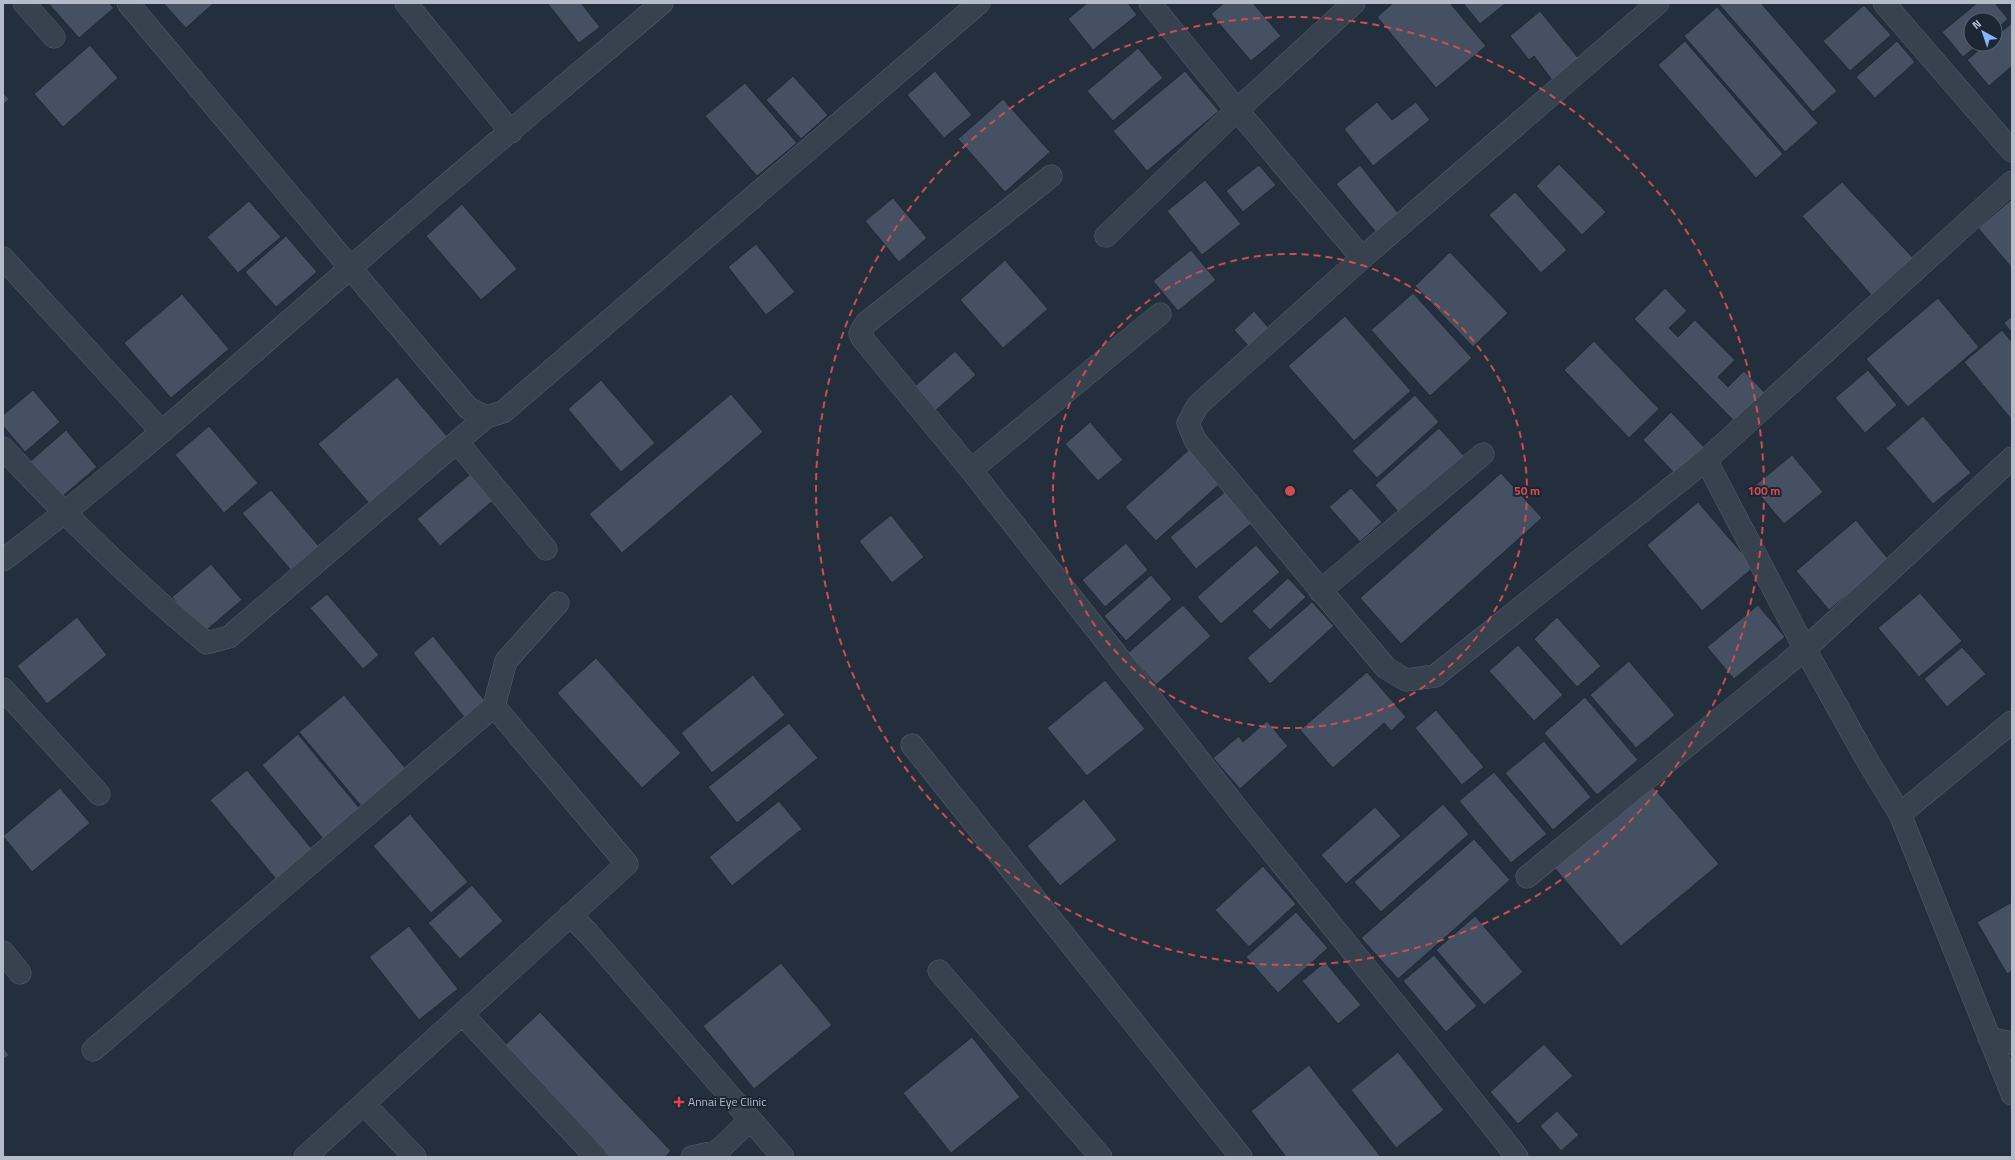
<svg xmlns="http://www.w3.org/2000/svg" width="2015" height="1160" viewBox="0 0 2015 1160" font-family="'Titillium Web',sans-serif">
	<rect width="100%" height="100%" fill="#242f3e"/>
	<path fill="#455162" stroke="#1f2835" d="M48 3H109L114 8 79 38Z
		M163 3H214L186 28Z
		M547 3H581L600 27 579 43Z
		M1087 3H1128L1137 15 1093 50 1068 19Z
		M1224 3H1253L1281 36 1251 61 1211 14Z
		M1393 3H1450L1486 46 1436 88 1377 17Z
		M1463 3H1506L1480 24Z
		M1718 3H1761L1837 91 1813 112Z
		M1977 3H1995L2008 19 1995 30V20H1971V44H1979L1963 57 1942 32Z
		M1864 5 1891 35 1850 71 1823 41Z
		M1717 7 1818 123 1785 152 1684 36Z
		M1540 11 1579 59 1552 80 1534 56 1529 60 1510 36Z
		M2012 23V66L1989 86 1967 60 1986 44H1995V37Z
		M1685 41 1783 154 1756 178 1658 65Z
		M1897 41 1915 62 1875 98 1856 77Z
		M90 45 118 78 63 127 34 94Z
		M1138 48 1163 78 1113 121 1087 91Z
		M935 71 972 115 944 138 907 95Z
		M1185 71 1219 111 1147 171 1113 131Z
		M793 76 828 115 801 139 766 100Z
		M745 83 797 143 757 176 705 116Z
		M3 93 9 99 3 105Z
		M1003 99 1050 152 1005 192 958 139Z
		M1377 102 1392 120 1416 102 1430 120 1373 166 1344 129Z
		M1559 164 1606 212 1582 235 1536 186Z
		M1259 165 1276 185 1243 212 1226 191Z
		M1360 165 1402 218 1379 236 1336 184Z
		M1205 180 1241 224 1202 255 1167 211Z
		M1842 182 1915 260 1873 297 1802 216Z
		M1515 192 1567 250 1541 273 1489 215Z
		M893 198 927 238 899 262 865 221Z
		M2012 199V268L1978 228Z
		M249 201 281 237 238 273 207 237Z
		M462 204 517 269 481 300 426 236Z
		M286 236 317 272 276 307 245 272Z
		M756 244 795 292 766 315 728 267Z
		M1191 250 1216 280 1178 311 1153 281Z
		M1450 252 1508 313 1473 347 1415 286Z
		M1005 260 1048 309 1003 348 960 300Z
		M1665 288 1687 311 1669 328 1678 337 1695 320 1735 360 1718 377 1728 387 1744 371 1766 394 1736 423 1634 319Z
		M1413 293 1472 358 1430 396 1371 330Z
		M182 294 229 349 171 398 124 343Z
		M1938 298 1979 347 1908 407 1866 359Z
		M1254 311 1275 335 1255 353 1234 330Z
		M1345 316 1411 391 1354 441 1288 366Z
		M2012 316V333L2004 323Z
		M2002 330 2012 342V420L1964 362Z
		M1594 341 1659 409 1629 438 1564 370Z
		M955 351 976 375 936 410 915 386Z
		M1868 370 1897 405 1865 433 1835 398Z
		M397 377 452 442 374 509 318 444Z
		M601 380 655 443 621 472 568 409Z
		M33 390 60 422 25 452 3 426V415Z
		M731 394 763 432 622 553 589 514Z
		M1415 395 1439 422 1377 478 1352 451Z
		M1671 412 1705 448 1676 475 1643 440Z
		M1923 416 1971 473 1933 504 1886 448Z
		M1090 422 1123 460 1098 481 1065 444Z
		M209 426 258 483 224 513 175 455Z
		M1439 428 1465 457 1400 514 1375 485Z
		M66 430 97 467 57 501 26 465Z
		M1191 448 1222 482 1156 541 1125 507Z
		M1792 455 1823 492 1784 524 1753 487Z
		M474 471 496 498 440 546 417 519Z
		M1501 473 1542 518 1401 644 1360 598Z
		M1351 488 1382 522 1360 542 1329 507Z
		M271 490 323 551 295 575 242 513Z
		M1226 491 1252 523 1196 569 1170 537Z
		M1698 502 1754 567 1702 611 1647 545Z
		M891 515 924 557 892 583 859 541Z
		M1856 520 1889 560 1829 610 1796 571Z
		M1126 543 1148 570 1105 607 1082 580Z
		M1256 545 1280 572 1221 624 1197 597Z
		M211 564 242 600 203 633 172 597Z
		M1151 575 1172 599 1126 641 1104 616Z
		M1288 578 1306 597 1270 630 1252 611Z
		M1920 593 1962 641 1919 677 1878 628Z
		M327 594 379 655 363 669 310 608Z
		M1312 602 1334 626 1270 684 1247 658Z
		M1183 605 1211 636 1156 685 1128 653Z
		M1758 605 1785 637 1734 679 1707 647Z
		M77 617 107 655 47 704 17 666Z
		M1557 617 1601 666 1577 687 1534 639Z
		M433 636 489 706 468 722 413 653Z
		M1518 645 1563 695 1534 721 1489 671Z
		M1962 647 1986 674 1947 707 1924 679Z
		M596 658 681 753 642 788 557 693Z
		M1629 661 1675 715 1636 748 1590 695Z
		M1367 672 1406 717 1391 731 1384 723 1333 768 1300 730Z
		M753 675 785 715 712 773 681 733Z
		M1105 680 1145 729 1087 776 1047 728Z
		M344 695 412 776 367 813 299 732Z
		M1585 697 1638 760 1597 795 1544 733Z
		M1436 710 1484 767 1462 785 1415 728Z
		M1267 721 1288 746 1240 789 1213 758 1239 736 1243 742Z
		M789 723 818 758 737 823 708 787Z
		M298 734 361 810 324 840 262 765Z
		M1544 741 1591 797 1553 830 1505 773Z
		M247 770 317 855 281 885 210 800Z
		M1494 772 1547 834 1511 863 1459 801Z
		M1649 782 1719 864 1621 946 1552 865Z
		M60 788 90 823 32 872 3 836Z
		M1084 799 1117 840 1060 886 1027 846Z
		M779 801 802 829 732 886 709 857Z
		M1443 804 1469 834 1381 912 1354 882Z
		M1375 807 1401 836 1346 884 1321 855Z
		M410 814 468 882 431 913 373 846Z
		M1474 839 1510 880 1398 979 1361 938Z
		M1263 866 1296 904 1249 947 1215 910Z
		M472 885 503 921 460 959 428 923Z
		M2012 902V971L2007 974 1977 922Z
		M1296 912 1328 948 1278 993 1246 957Z
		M1475 916 1523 972 1484 1005 1436 950Z
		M409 926 458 989 419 1020 369 957Z
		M1434 955 1477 1006 1446 1032 1403 981Z
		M1325 962 1361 1005 1338 1024 1302 981Z
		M781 963 832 1025 754 1089 703 1026Z
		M540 1012 671 1151 665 1157H609L504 1046Z
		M972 1037 1020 1097 951 1153 903 1093Z
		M1544 1044 1573 1076 1518 1124 1490 1092Z
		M3 1047 9 1055 3 1060Z
		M1398 1052 1444 1110 1396 1148 1351 1090Z
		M1309 1065 1381 1157H1286L1251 1111Z
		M1557 1111 1579 1135 1561 1151 1540 1126Z"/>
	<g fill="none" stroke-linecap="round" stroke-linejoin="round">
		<g stroke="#565f6c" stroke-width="23">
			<path id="minor" d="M24 3 54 37
				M128 3 468 408 486 417 503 412 979 3
				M406 3 511 132
				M1150 3 1237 110 1362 258 1658 3
				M1884 3 2012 151
				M2012 182 1706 460 1805 649 1867 760 1900 814 2012 1094
				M1106 236 1237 110 1354 3
				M3 258 162 432
				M1362 258 1198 405 1188 423 1195 440 1386 668 1406 680 1435 676 1706 460
				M1160 314 971 470 1240 812 1430 1047 1517 1157
				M457 442 546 549
				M3 448C67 517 134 583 207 643L229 637 486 417
				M971 470 862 338 860 333 866 323 1051 176
				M3 560C123 470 234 368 348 270 451 179 558 92 662 3
				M1320 591 1483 454
				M3 689 99 794
				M494 706 506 661 558 603
				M912 745 1241 1157
				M1900 814 2012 722
				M1527 877 1805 649 2012 458
				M570 915 588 933 783 1157
				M3 952 20 973
				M939 971 1101 1157
				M462 1014 596 1157
				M1989 1038 2012 1043
				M93 1050 494 706 627 864 305 1157
				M364 1104 415 1157
				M692 1157 715 1152 720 1149 750 1120"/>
		</g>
		<use href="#minor" stroke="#38414e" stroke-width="22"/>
	</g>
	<g fill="none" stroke="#ce4d50" stroke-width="2" stroke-dasharray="7 5">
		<circle cx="1290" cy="491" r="237"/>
		<circle cx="1290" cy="491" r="474"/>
	</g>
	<path fill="#e0444e" stroke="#1d2633" stroke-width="1.5" d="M677 1096h4v4h4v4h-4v4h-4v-4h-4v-4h4z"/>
	<g text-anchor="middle" stroke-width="4" stroke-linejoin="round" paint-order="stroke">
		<g font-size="12" fill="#b4bcc9" stroke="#1d2633" text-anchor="start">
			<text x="688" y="1106">Annai Eye Clinic</text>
		</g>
	</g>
	<circle cx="1290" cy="491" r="6" fill="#ce4d50" stroke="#1d2633" stroke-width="2"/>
	<g font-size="12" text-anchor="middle" font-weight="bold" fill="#ce4d50" stroke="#1d2633" stroke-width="4" stroke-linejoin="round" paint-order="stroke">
		<text x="1527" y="495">50 m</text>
		<text x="1764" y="495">100 m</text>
	</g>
	<rect width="2015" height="1160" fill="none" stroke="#b4bcc9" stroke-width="8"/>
	<g transform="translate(1983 32) rotate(320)"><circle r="19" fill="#1d2633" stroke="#59626f"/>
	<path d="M0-3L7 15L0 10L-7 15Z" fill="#8ab4f8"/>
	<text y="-6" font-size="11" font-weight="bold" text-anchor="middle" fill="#b4bcc9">N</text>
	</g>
</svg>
